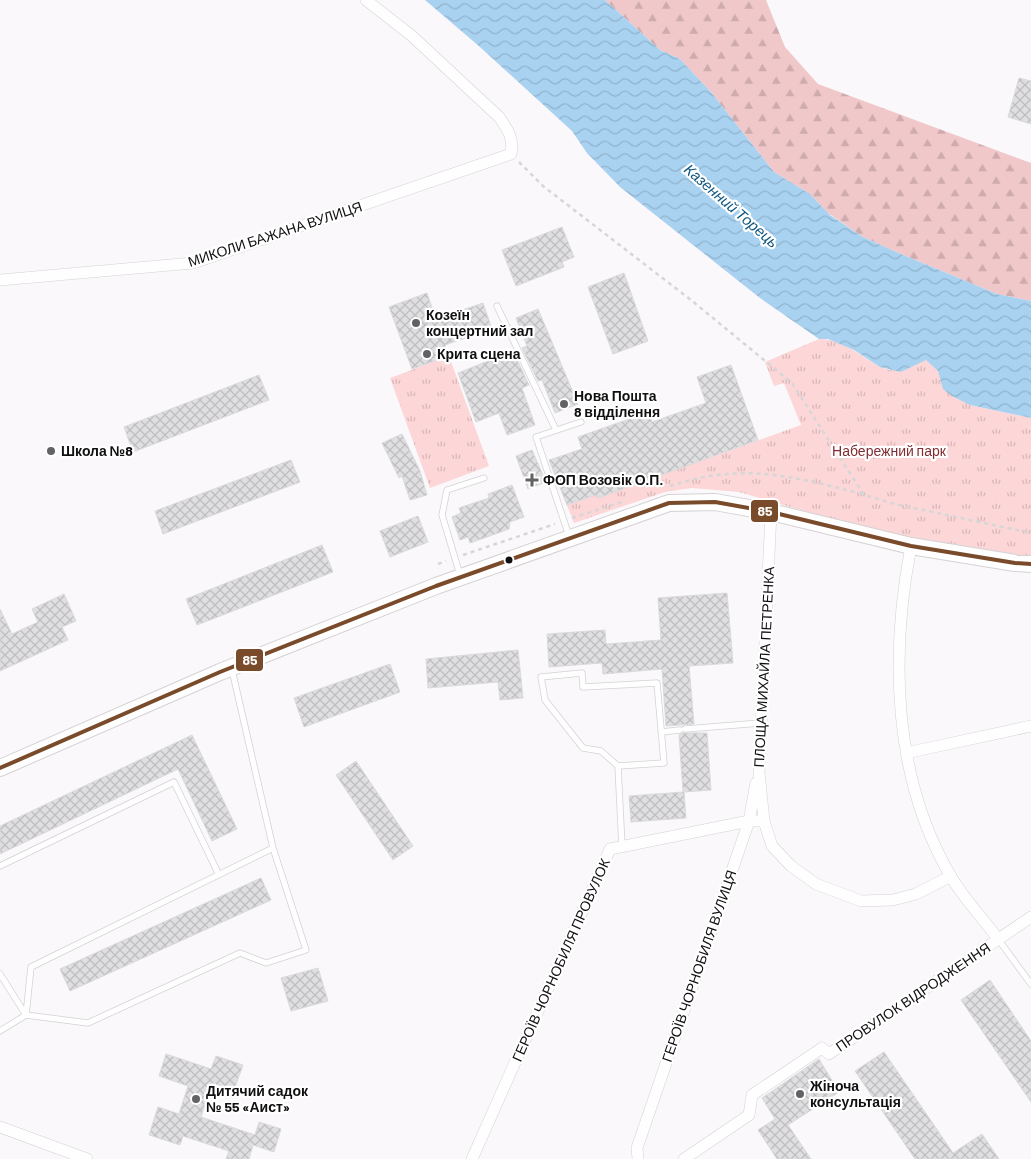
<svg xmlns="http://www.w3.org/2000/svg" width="1031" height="1159" viewBox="0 0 1031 1159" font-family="Barlow,sans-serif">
	<defs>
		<pattern id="grass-tufts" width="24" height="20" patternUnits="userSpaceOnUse" patternTransform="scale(1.25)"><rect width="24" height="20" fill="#fdd6d7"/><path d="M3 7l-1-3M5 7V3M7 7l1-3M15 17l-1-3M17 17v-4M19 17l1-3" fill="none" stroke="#d8b7b8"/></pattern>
		<pattern id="forest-firs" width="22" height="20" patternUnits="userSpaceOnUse" patternTransform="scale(1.25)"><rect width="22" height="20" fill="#f1c8c9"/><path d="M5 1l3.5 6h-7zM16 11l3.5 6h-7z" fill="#ceabac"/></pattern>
		<pattern id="water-waves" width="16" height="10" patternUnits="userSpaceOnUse" patternTransform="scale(1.25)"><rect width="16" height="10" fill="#a9d2f1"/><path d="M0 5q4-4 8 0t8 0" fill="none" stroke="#90b3ce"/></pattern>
		<pattern id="building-cross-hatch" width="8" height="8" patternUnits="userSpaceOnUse" patternTransform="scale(1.25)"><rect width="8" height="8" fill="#dfdfe1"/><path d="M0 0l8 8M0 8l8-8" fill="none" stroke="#bebec0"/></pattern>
	</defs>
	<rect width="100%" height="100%" fill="#faf8fb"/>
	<path fill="url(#grass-tufts)" d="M819 339C840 338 861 356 879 366 885 370 894 370 901 372L926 359 938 371 941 379 970 405 1031 418V557L947 546 828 518 739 492 692 488 665 492 574 523 567 505 595 495 598 498 801 425 784 383 774 386 765 362Z
		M449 356 489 466 430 488 390 378Z"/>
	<path fill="url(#forest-firs)" d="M605 0H766L785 47 818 84 1031 163V301L997 294 901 254 863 237 828 213 810 194 774 172 711 92 680 59 660 50Z"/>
	<path fill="url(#water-waves)" d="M425 0H605L660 50 680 59 711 92 774 172 810 194 830 215 863 237 901 254 997 294 1031 301V418L970 405 952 396 943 389 938 371 926 360 901 372 880 367 854 350 828 339H819L760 298 620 187 587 153 572 131 480 47Z"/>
	<path fill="url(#building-cross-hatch)" stroke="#dad9db" d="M1019 78 1031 81V124L1008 117Z
		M562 227 574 257 562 262 564 267 516 286 502 250Z
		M624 273 648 341 613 354 588 287Z
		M427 293 436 319 483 303 492 329 445 345 449 356 412 369 389 307Z
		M538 309 578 404 555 413 542 380 538 381 522 348 527 346 516 318Z
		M513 351 529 385 522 388 535 425 507 435 499 413 476 422 458 373Z
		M731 365 758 440 598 498 595 495 567 505 549 460 582 449 578 437 649 412 652 422 706 403 697 377Z
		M259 375 269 400 133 452 124 427Z
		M402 434 420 471 427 495 410 500 402 476 399 478 382 443Z
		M532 450 546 482 528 489 516 456Z
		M291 460 300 482 163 534 155 511Z
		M512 485 524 517 510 522 509 529 470 543 468 537 460 540 452 517 461 513 459 508 489 498 488 494Z
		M418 516 428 542 390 557 380 531Z
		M322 545 333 572 197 625 186 599Z
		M727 593 733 663 689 666 694 724 666 726 662 669 603 674 602 663 549 667 547 634 605 630 606 644 661 640 658 598Z
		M64 594 76 621 62 627 68 640 0 671V609L12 634 38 622 32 609Z
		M518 650 523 698 500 700 498 682 428 688 426 659Z
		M390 664 400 692 304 727 294 698Z
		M683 733H707L711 790 684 792 686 818 631 822 629 796 683 792 679 735Z
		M192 735 237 829 212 841 178 769 0 854V826Z
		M356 761 413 846 393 860 336 775Z
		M261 878 271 900 70 991 60 969Z
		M318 968 328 1001 291 1011 281 978Z
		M990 980 1031 1041V1102L961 1000Z
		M884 1052 953 1153 982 1134 999 1159H915L855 1071Z
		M166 1054 211 1069 216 1056 243 1065 234 1090 212 1083 201 1117 255 1135 259 1122 281 1129 274 1152 253 1145 249 1159H226L229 1151 183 1136 180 1145 149 1135 158 1107 179 1114 188 1086 159 1076Z
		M819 1059 839 1092 788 1125 811 1159H777L758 1130 775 1119 762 1098Z"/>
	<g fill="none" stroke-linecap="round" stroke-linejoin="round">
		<g stroke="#d4d2d4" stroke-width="7">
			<path id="service" d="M497 306 556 430
				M569 536 536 437 581 422
				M460 575 442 515 447 490 484 478
				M232 670 273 848 31 967 26 1015 88 1023 240 953 266 963 306 950 273 848
				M685 729 761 723
				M661 732 680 730
				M618 766 601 751 583 748 545 700 541 677 582 673 583 687 657 683 664 763 618 766 622 847
				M0 866 174 782 219 875
				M998 939 1031 984
				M0 974 26 1015 0 1031"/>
		</g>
		<g stroke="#d4d2d4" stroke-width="12">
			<path id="minor" d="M0 280 193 263 511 154C514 138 508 130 499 117L412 36 366 0
				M771 512 759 772 764 821 772 846 791 866 816 884 861 901 893 900 916 894 951 876
				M911 546C890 656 893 777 950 875 963 898 983 918 998 939
				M906 753 1031 726
				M0 1127 87 1159
				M472 1159 610 849 749 821H764
				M638 1159 637 1148 749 821 756 783
				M684 1159 749 1115 752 1095 822 1048 829 1054 1031 917"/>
		</g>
		<g stroke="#d4d2d4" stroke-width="18">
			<path id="secondary" d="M0 768 220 672 436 586 669 503 715 502 771 512 911 546 1015 563 1031 564"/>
		</g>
		<path stroke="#d7d6d7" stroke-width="2.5" stroke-dasharray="4 4" stroke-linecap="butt" d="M519 162 543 186 691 300 792 383 864 495 895 504 1031 533
			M670 486C743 462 790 476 863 494
			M572 518 622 502
			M463 555 555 524
			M438 564 446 561"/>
		<use href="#service" stroke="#fefefe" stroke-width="5.5"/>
		<use href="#minor" stroke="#fefefe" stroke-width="11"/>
		<use href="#secondary" stroke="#fefefe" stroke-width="16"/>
		<g stroke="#fff" stroke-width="8">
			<path id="bus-1" d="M0 768 220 672 436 586 669 503 715 502 771 512 911 546 1015 563 1031 564"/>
		</g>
		<use href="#bus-1" stroke="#7a4b2a" stroke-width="4"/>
	</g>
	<g fill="#626163" stroke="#fff" stroke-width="2">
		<circle cx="416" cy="323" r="5"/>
		<circle cx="427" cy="354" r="5"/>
		<circle cx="564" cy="404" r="5"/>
		<circle cx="51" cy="451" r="5"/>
		<path d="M529.5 472.5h5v5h5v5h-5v5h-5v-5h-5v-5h5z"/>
		<circle cx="800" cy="1094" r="5"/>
		<circle cx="196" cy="1099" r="5"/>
	</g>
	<circle fill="#101011" stroke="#fff" stroke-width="2" cx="509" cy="560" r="4.5"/>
	<g text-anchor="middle" stroke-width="4.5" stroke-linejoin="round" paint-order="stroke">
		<g font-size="14" fill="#101011" stroke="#fff">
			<text transform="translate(275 234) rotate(-18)" y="5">МИКОЛИ БАЖАНА ВУЛИЦЯ</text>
			<text transform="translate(764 667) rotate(-87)" y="5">ПЛОЩА МИХАЙЛА ПЕТРЕНКА</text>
			<text transform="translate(561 960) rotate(-66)" y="5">ГЕРОЇВ ЧОРНОБИЛЯ ПРОВУЛОК</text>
			<text transform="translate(699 966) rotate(-71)" y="5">ГЕРОЇВ ЧОРНОБИЛЯ ВУЛИЦЯ</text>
			<text transform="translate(913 997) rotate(-34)" y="5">ПРОВУЛОК ВІДРОДЖЕННЯ</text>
		</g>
		<g font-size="14" font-weight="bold" fill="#101011" stroke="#fff" text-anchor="start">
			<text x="426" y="320">Козеїн<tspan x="426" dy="16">концертний зал</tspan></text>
			<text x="437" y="359">Крита сцена</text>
			<text x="574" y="401">Нова Пошта<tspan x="574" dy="16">8 відділення</tspan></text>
			<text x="61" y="456">Школа №8</text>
			<text x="543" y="485">ФОП Возовік О.П.</text>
			<text x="810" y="1091">Жіноча<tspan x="810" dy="16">консультація</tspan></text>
			<text x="206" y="1096">Дитячий садок<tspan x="206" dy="16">№ 55 «Аист»</tspan></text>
		</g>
		<g font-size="14" fill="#822d32" stroke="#fff">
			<text x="889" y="456">Набережний парк</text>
		</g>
		<g font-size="15" font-style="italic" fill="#105780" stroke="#fff">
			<text transform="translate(731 206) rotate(41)" y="5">Казенний Торець</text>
		</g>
	</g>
	<g stroke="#fff" stroke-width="2">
		<rect x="750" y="499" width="29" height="24" rx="5" fill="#7a4b2a"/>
		<rect x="235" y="648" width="29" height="24" rx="5" fill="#7a4b2a"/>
	</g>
	<g font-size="14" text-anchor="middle" font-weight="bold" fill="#fff">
		<text x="765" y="516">85</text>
		<text x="250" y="665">85</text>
	</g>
</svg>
